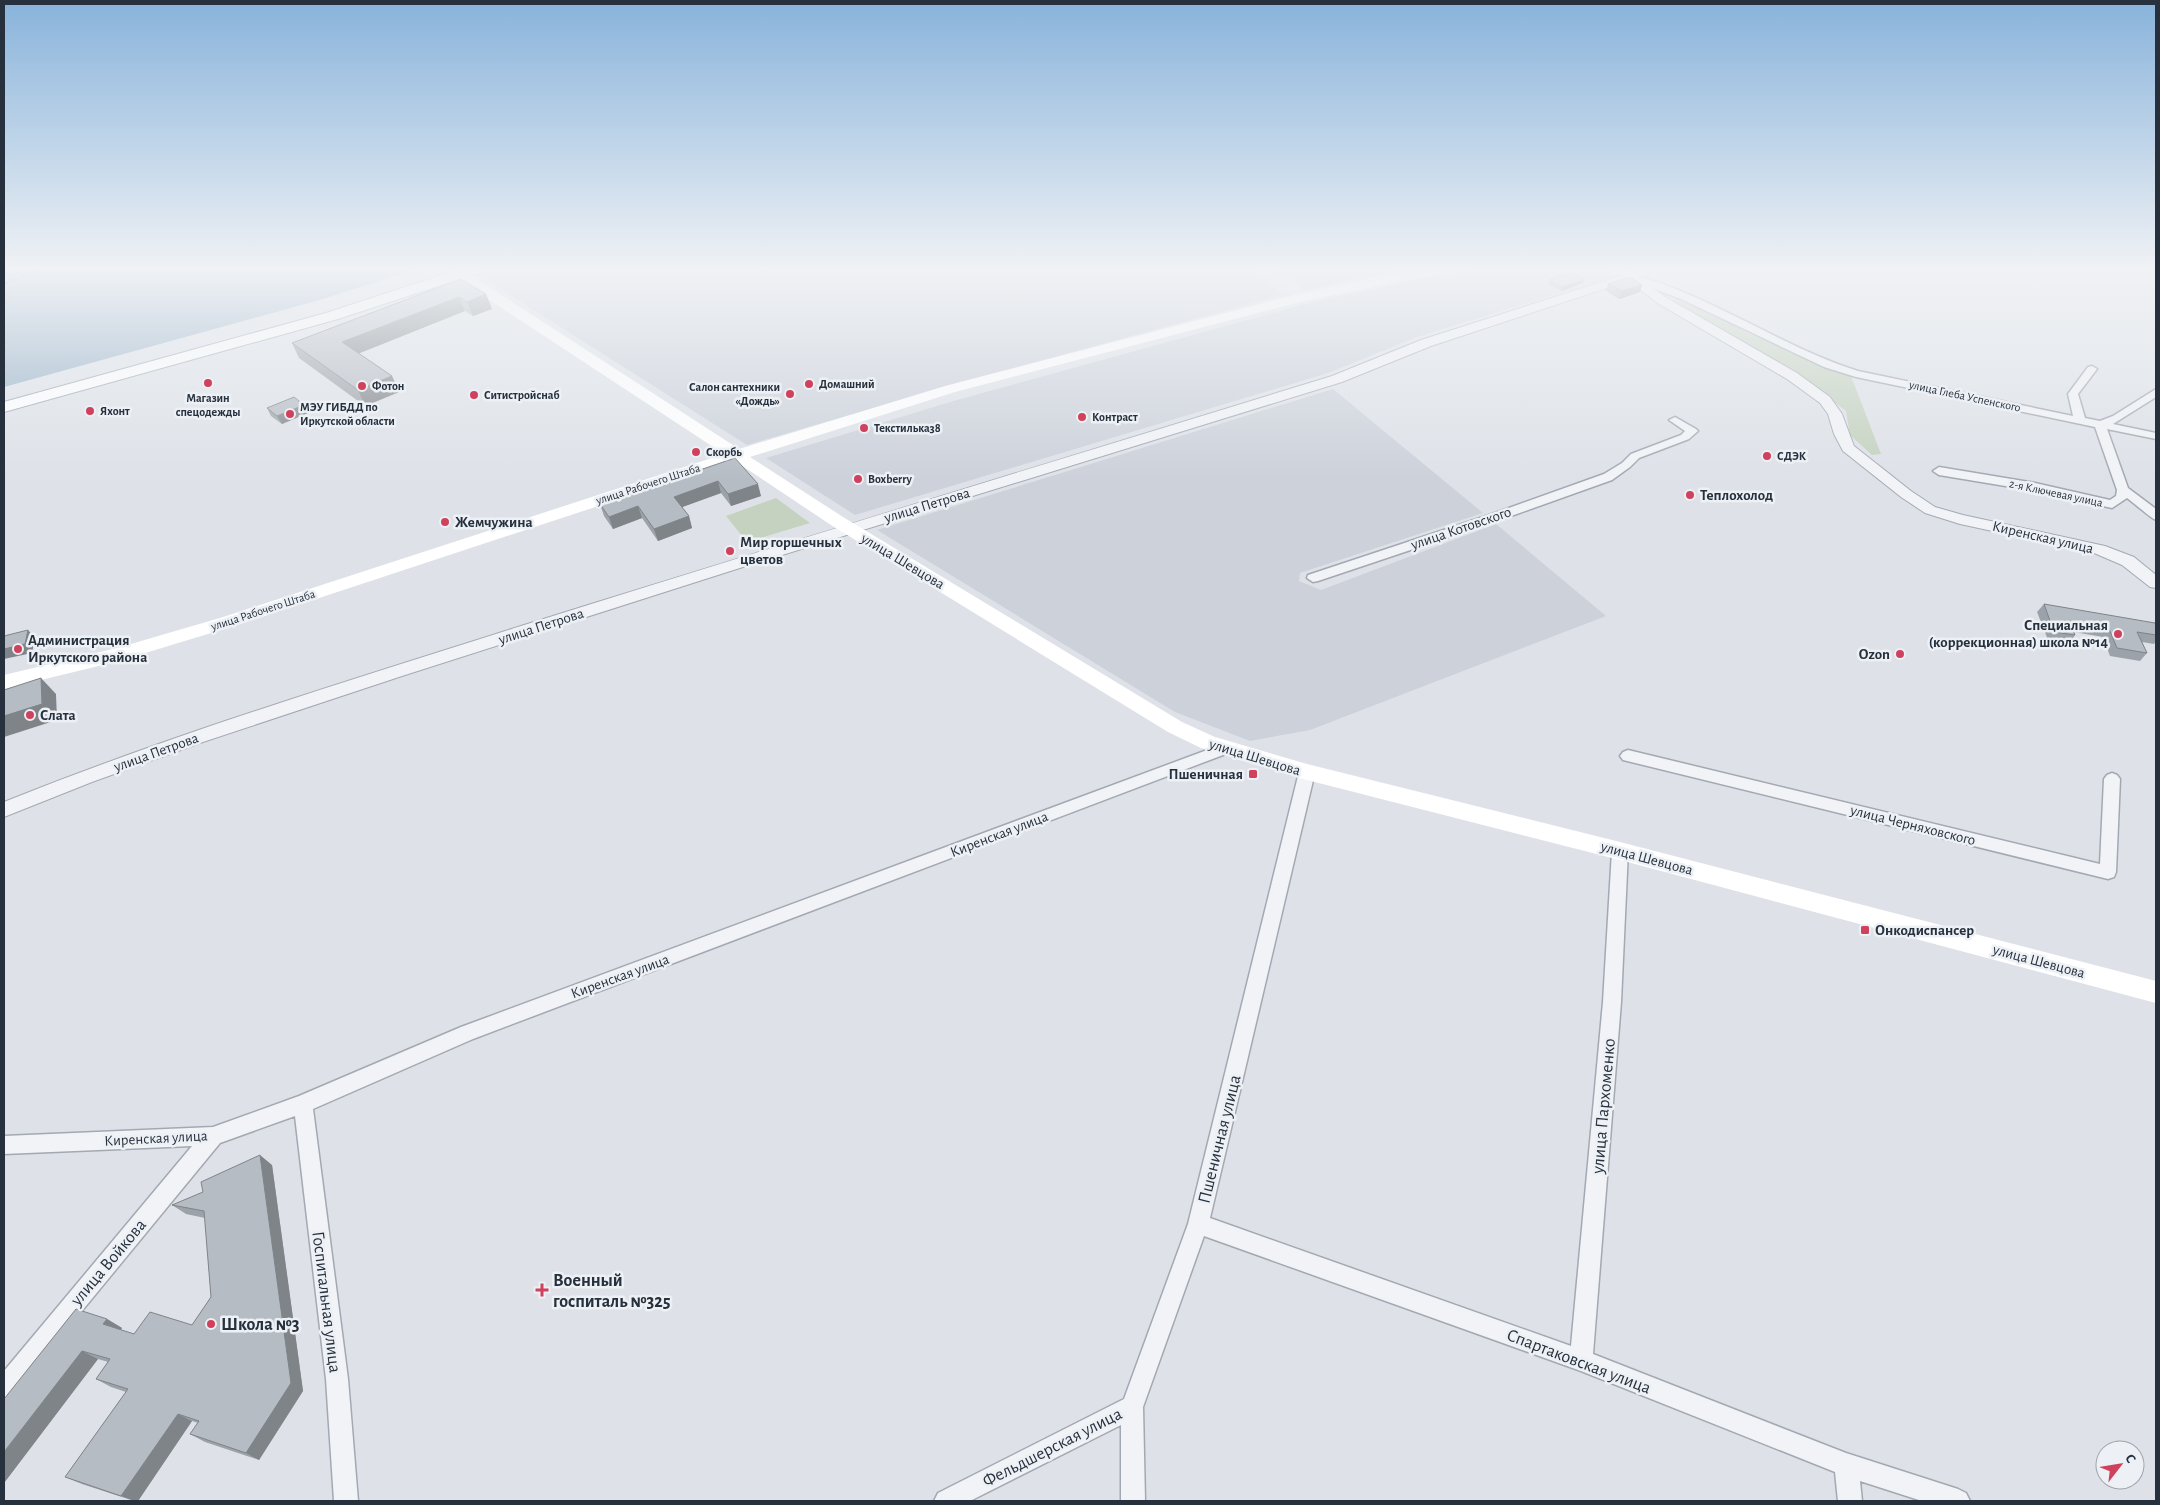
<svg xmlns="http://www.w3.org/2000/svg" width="2160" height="1505" viewBox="0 0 2160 1505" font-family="'Alegreya Sans',sans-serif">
	<rect width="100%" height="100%" fill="#dee2e8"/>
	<path fill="#ccd1da" d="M486 269H1255L1282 295 945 387 747 445 475 273Z
		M1281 269H1400L1304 290Z
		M1486 269H1604L1615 276 1417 337 1328 373 855 515 766 458 957 400 1306 304 1416 280Z
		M1333 389 1483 513 1300 573 1299 581 1321 590 1496 524 1606 616 1310 730 1250 741 1175 712 877 530Z"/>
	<path fill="#c4d2bf" d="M1678 298 1721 317 1747 333 1851 376 1881 454 1872 455 1850 435 1846 411 1802 377 1669 301Z
		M776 498 810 523 747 542 726 516Z"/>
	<path fill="#98b2c8" d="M4 269H417L316 301 4 387Z"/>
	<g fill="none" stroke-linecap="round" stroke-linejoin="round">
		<path stroke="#315173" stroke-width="1" stroke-dasharray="4.5 4" stroke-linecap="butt" d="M4 284 43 269"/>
		<g stroke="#a3a9b2" stroke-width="3">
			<path id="minor" d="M1631 274C1710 295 1780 346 1858 371L2073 416 2068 394 2088 367 2092 366 2097 369 2078 394 2085 418 2100 421 2113 416 2156 389V397L2113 424 2156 433V439L2107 429 2128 488 2156 509V520C2152 519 2134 503 2127 498L2112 508 2035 491 1939 475 1933 471 1939 467 2035 483 2110 500 2116 496 2117 490 2095 427 1856 377 1824 367 1681 299 1628 279 1626 277Z
				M1675 417 1696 429 1698 431 1689 439 1639 458 1630 467 1612 480 1500 520 1318 581 1313 582 1307 578 1308 575 1492 514 1604 474 1622 463 1631 454 1681 435 1685 431 1669 420Z
				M1226 743 1231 744 1233 748 1231 752 473 1039 313 1109 348 1379 358 1501H334L326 1379 295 1116 220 1143 12 1396 4 1399V1371L192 1146 4 1154V1136L213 1127 299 1096 461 1027Z
				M1628 750 2100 864 2104 779 2107 775 2112 773 2117 775 2120 779 2116 872 2114 877 2108 879 1623 760 1620 756 1623 752Z
				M1307 766 1312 768 1315 772 1210 1218 1571 1346 1603 1002 1612 851 1614 847 1620 845 1626 847 1628 851 1621 1002 1593 1354 1846 1453 1958 1489 1966 1493 1970 1501H1922L1860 1481 1862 1501H1838L1835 1472 1581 1371 1204 1236 1143 1407 1145 1501H1121V1425L970 1501H934L938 1493 1124 1399 1188 1224 1299 772 1302 768Z"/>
		</g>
		<g stroke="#a3a9b2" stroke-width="2">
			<path id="tertiary" d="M1624 269 1631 272 1640 269H1659L1638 278 1667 298 1797 373 1830 397 1842 414 1854 446 1911 491 1935 507 1963 515 2105 546 2134 557 2156 575V588L2150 587 2122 565 2094 553 1960 524 1925 513 1901 497 1843 451 1834 434 1828 414 1820 403 1787 379 1659 304 1628 281 1431 346 1342 382 743 567 402 676 203 742 92 782 4 817V802C173 734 348 681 521 626 791 541 1062 459 1332 376L1421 340 1620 276 1618 273Z"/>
		</g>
		<g stroke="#9da7b3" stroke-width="2">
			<path id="primary" d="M460 269H483L481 272 338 319 4 412V402L326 313Z"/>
		</g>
		<use href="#minor" fill="#f1f3f6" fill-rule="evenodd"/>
		<use href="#tertiary" fill="#f1f3f6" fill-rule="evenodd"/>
		<path fill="#fff" fill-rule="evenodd" d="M1448 269 1442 273 1300 302 955 392 750 457 843 517 1182 722 1215 737 1307 764 1620 842 2156 981V1003L1620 860 1307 780 1201 748 1168 732 831 525 735 461 234 626 119 661 4 689V675L117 648 220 618 724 454 456 278 454 275 456 272H466L739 449 945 386 1294 295 1410 270Z"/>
		<use href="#primary" fill="#fff" fill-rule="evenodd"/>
	</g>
	<path fill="#9ca2a9" d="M461 279 486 294 492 309 473 316 465 311 359 353 392 376 399 392 365 406 299 358 292 343Z
		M1549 280H1584L1583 283 1562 291 1548 284Z
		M1608 284 1642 285 1640 292 1619 299 1606 291Z
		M304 405 308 413 282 424 271 416 267 408Z
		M735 458 761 496 731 506 721 493 682 507 689 516 692 528 658 541 642 518 613 529 604 516 600 504Z
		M2044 604 2156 625V641L2154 644 2142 642 2147 653 2140 661 2110 656 2103 637 2074 632 2075 635 2069 644 2048 640 2037 612Z
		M272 1165 303 1391 259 1460 205 1442 190 1434 198 1423 192 1421 138 1501H134L82 1484 65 1477 126 1392 111 1387 96 1379 108 1362 98 1359 4 1483V1399L107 1319 122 1328 121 1330 134 1334 192 1325 211 1297 205 1218 186 1214 172 1205Z"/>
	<path fill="#7f8489" d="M1584 280 1583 283 1562 291 1563 287Z
		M1642 285 1640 292 1619 299 1622 291Z
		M486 294 492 309 473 316 467 302Z
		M459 297 465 311 350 357 342 342Z
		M392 376 399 392 365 406 358 390Z
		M304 405 308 413 282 424 277 416Z
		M718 481 721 493 677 509 674 497Z
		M758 484 761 496 731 506 728 494Z
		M638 506 642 518 613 529 609 517Z
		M689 516 692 528 658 541 654 529Z
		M28 630 35 638 32 653 4 659V649Z
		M41 678 56 694 57 720 4 737V716Z
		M260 1155 272 1165 303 1391 259 1460 246 1453Z
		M107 1319 122 1328 118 1333 103 1324Z
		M82 1351 98 1359 4 1483V1452Z
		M178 1414 192 1421 138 1501H135L121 1496Z"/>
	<path fill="#b5bcc4" stroke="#7f8489" d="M1570 273 1584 280 1563 287 1549 280Z
		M1630 277 1642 285 1622 291 1608 284Z
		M461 279 486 294 467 302 459 297 342 342 392 376 358 390 292 343Z
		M294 397 304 405 277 416 267 408Z
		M735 458 758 484 728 494 718 481 674 497 689 516 654 529 638 506 609 517 600 504Z
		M2044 604 2155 623 2156 625V635L2137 632 2147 653 2117 648 2109 629 2070 622 2075 635 2054 632Z
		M28 630 25 644 4 649V636Z
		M41 678 42 704 4 716V690Z
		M260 1155 291 1383 246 1453 190 1434 199 1421 178 1414 121 1496 65 1477 128 1389 96 1379 110 1359 82 1351 4 1452V1399L76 1309 107 1319 103 1324 134 1334 150 1312 192 1325 211 1297 204 1211 172 1205 203 1192 201 1182Z"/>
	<linearGradient id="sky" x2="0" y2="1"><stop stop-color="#88b3db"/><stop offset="0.56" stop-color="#f0f2f5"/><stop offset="1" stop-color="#f0f2f5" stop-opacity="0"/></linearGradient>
	<rect width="2160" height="480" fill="url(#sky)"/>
	<g fill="#cf415d" stroke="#edf1f5" stroke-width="2">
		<circle cx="208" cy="383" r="5"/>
		<circle cx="809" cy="384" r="5"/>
		<circle cx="362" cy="386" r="5"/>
		<circle cx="790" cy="394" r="5"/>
		<circle cx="474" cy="395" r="5"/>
		<circle cx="90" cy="411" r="5"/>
		<circle cx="290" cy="414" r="5"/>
		<circle cx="1082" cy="417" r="5"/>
		<circle cx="864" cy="428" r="5"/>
		<circle cx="696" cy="452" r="5"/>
		<circle cx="1767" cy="456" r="5"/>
		<circle cx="858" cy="479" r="5"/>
		<circle cx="1690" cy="495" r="5"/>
		<circle cx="445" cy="522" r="5"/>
		<circle cx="730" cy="551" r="5"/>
		<circle cx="2118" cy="634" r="5"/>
		<circle cx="18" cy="649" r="5"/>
		<circle cx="1900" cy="654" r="5"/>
		<circle cx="30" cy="715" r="5"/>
		<rect x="1248" y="769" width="10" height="10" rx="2.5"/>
		<rect x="1860" y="925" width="10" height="10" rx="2.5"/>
		<path d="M539.5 1282.5h5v5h5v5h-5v5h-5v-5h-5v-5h5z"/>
		<circle cx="211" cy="1324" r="5"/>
	</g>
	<g text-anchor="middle" stroke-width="5" stroke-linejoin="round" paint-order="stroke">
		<g font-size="12" font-weight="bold" fill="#27313e" stroke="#edf1f5" text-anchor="start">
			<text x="819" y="388">Домашний</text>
			<text x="372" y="390">Фотон</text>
			<text x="780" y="391" text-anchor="end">Салон сантехники<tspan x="780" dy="14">«Дождь»</tspan></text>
			<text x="484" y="399">Ситистройснаб</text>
			<text x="208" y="402" text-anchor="middle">Магазин<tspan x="208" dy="14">спецодежды</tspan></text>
			<text x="300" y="411">МЭУ ГИБДД по<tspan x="300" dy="14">Иркутской области</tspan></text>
			<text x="100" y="415">Яхонт</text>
			<text x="1092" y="421">Контраст</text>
			<text x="874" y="432">Текстилька38</text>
			<text x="706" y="456">Скорбь</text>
			<text x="1777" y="460">СДЭК</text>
			<text x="868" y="483">Boxberry</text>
		</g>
		<g font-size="12" fill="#27313e" stroke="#edf1f5">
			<text transform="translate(1965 396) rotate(12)" y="4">улица Глеба Успенского</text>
			<text transform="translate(648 484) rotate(-18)" y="4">улица Рабочего Штаба</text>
			<text transform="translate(2056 493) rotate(12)" y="4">2-я Ключевая улица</text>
			<text transform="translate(263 610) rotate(-18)" y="4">улица Рабочего Штаба</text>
		</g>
		<g font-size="15" font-weight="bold" fill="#27313e" stroke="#edf1f5" text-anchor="start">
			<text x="1700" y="500">Теплохолод</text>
			<text x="455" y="527">Жемчужина</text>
			<text x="740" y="547">Мир горшечных<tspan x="740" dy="17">цветов</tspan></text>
			<text x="2108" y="630" text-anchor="end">Специальная<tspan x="2108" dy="17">(коррекционная) школа №14</tspan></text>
			<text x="28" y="645">Администрация<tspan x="28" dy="17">Иркутского района</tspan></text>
			<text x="1890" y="659" text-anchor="end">Ozon</text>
			<text x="40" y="720">Слата</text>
			<text x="1243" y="779" text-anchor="end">Пшеничная</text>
			<text x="1875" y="935">Онкодиспансер</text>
		</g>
		<g font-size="15" fill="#27313e" stroke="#edf1f5">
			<text transform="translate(927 505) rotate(-17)" y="5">улица Петрова</text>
			<text transform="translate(1461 528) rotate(-19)" y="5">улица Котовского</text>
			<text transform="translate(2043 537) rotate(13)" y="5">Киренская улица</text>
			<text transform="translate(903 561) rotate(31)" y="5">улица Шевцова</text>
			<text transform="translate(541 626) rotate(-18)" y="5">улица Петрова</text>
			<text transform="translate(156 752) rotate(-20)" y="5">улица Петрова</text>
			<text transform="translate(1255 757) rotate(17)" y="5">улица Шевцова</text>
			<text transform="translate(1913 825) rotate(14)" y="5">улица Черняховского</text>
			<text transform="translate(999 834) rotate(-21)" y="5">Киренская улица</text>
			<text transform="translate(1647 858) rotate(15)" y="5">улица Шевцова</text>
			<text transform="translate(2039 961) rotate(15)" y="5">улица Шевцова</text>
			<text transform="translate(620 976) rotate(-20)" y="5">Киренская улица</text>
			<text transform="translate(156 1138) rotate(-3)" y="5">Киренская улица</text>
		</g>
		<g font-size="18" fill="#27313e" stroke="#edf1f5">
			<text transform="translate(1603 1106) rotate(-85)" y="6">улица Пархоменко</text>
			<text transform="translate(1219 1139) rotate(-76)" y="6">Пшеничная улица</text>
			<text transform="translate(108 1262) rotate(-50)" y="6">улица Войкова</text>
			<text transform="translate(327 1302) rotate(83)" y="6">Госпитальная улица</text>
			<text transform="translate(1579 1361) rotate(21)" y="6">Спартаковская улица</text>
			<text transform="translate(1052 1447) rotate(-27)" y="6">Фельдшерская улица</text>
		</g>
		<g font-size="18" font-weight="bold" fill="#27313e" stroke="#edf1f5" text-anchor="start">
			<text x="553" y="1286">Военный<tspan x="553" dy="21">госпиталь №325</tspan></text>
			<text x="221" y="1330">Школа №3</text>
		</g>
	</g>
	<rect width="2160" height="1505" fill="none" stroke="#27313e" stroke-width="10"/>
	<g transform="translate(2120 1465) rotate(59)"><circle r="24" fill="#edf1f5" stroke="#9ea4ac"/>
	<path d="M0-4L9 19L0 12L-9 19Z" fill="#cf415d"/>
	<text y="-8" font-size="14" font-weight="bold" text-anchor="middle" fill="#27313e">С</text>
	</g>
</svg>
